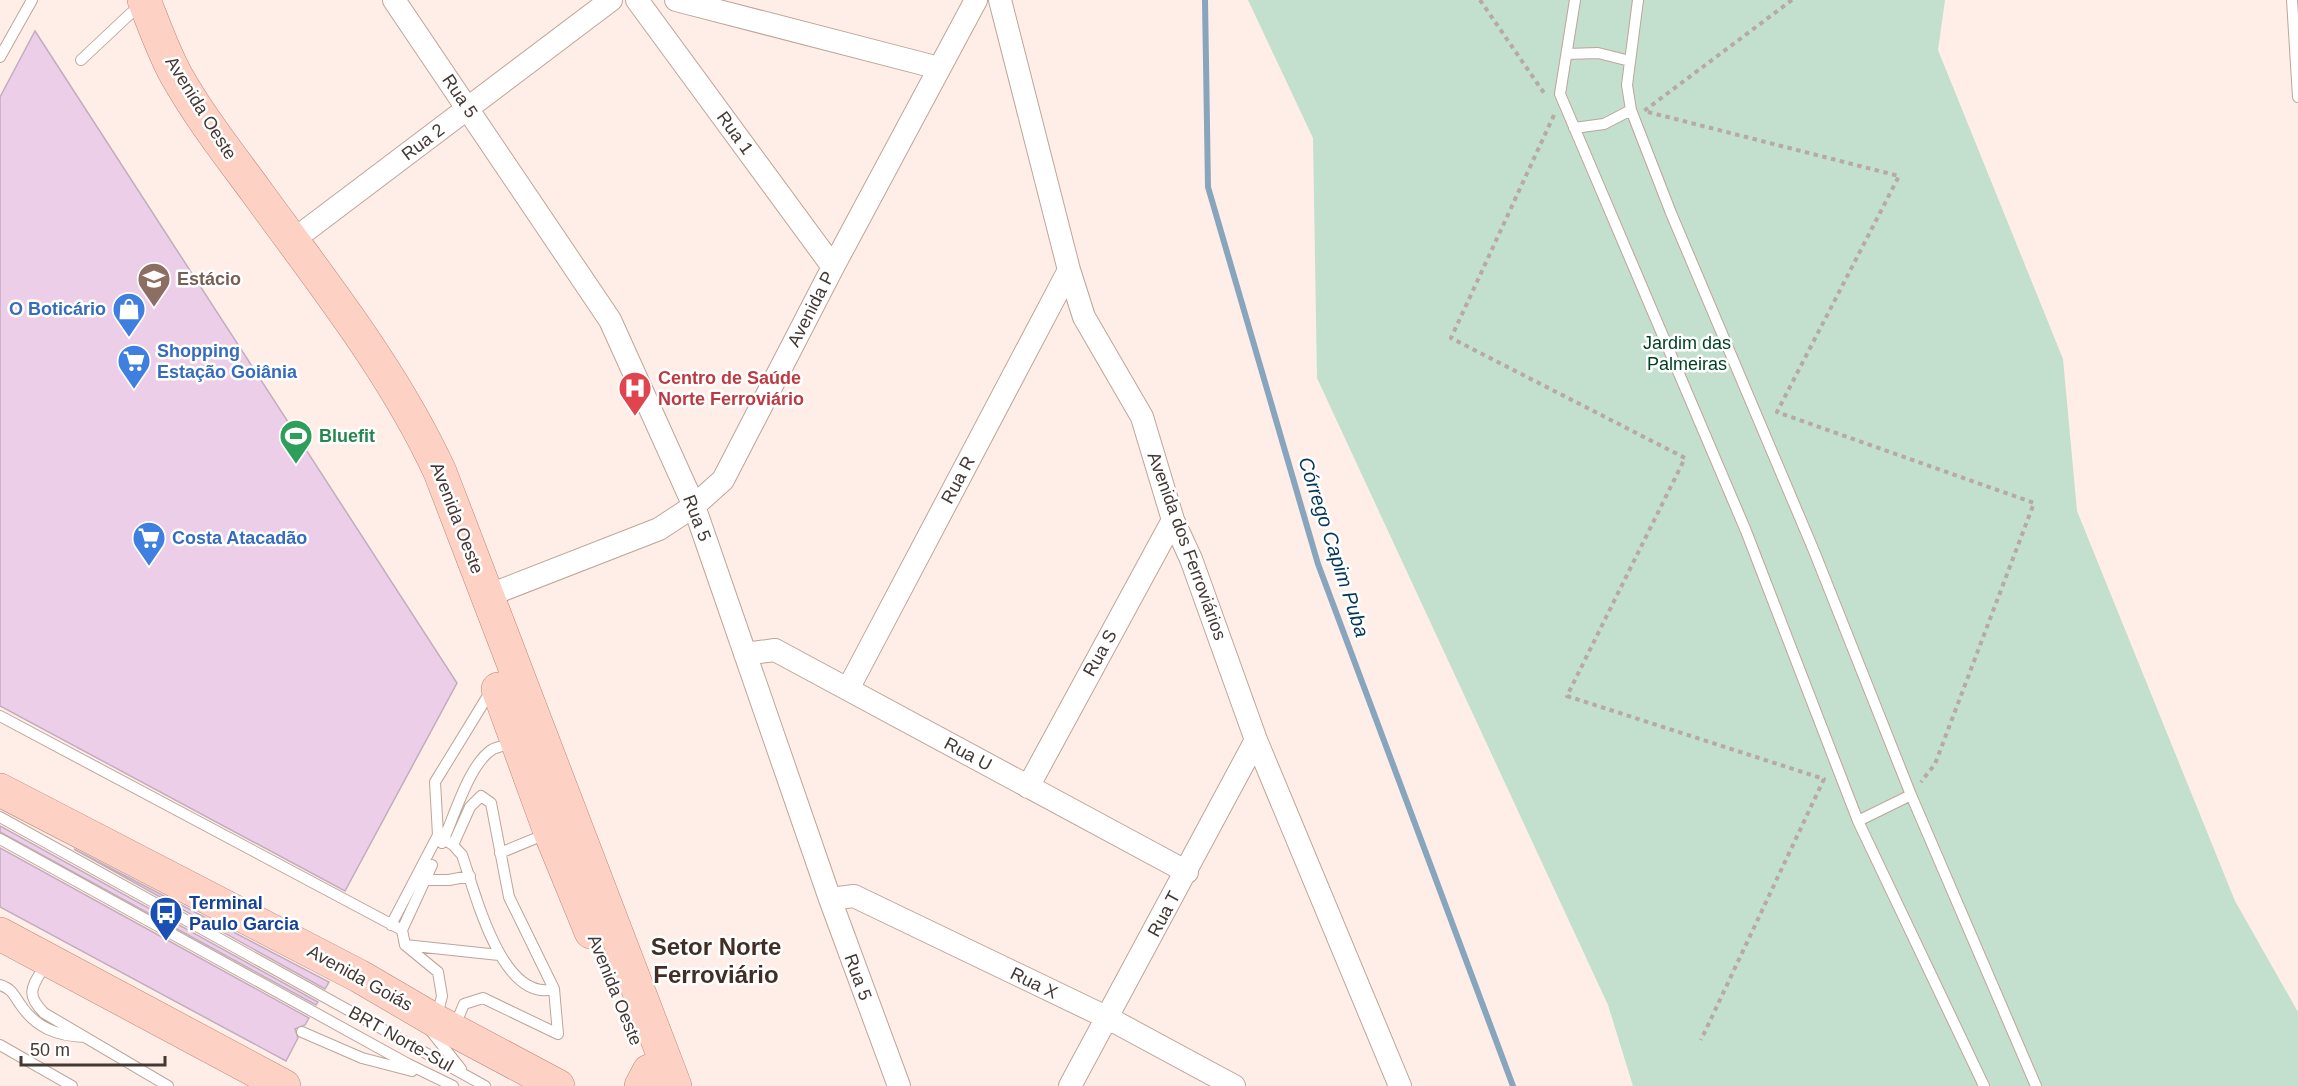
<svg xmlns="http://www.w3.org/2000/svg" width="2298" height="1086" viewBox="0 0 2298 1086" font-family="Arial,sans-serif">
	<rect width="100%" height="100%" fill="#feeee7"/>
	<path fill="#c3dfcd" d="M1248 0H1945L1938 50 2063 359 2077 511 2235 901 2298 1012V1086H1633L1608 1005 1317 378 1313 138Z"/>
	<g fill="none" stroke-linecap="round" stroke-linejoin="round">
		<path stroke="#87a5bd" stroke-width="6" d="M1205 0 1208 187 1318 564 1513 1086"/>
	</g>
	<path fill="#edcee8" stroke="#c1adbe" stroke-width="1.5" d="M35 31 457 683 345 891 0 706V97Z
		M0 826 318 1002 316 1005 0 832Z
		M0 848 309 1018 305 1025 295 1029 298 1038 286 1061 0 907Z
		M74 849 329 982 325 989Z"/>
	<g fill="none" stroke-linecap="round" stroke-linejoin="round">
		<g stroke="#bea599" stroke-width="12">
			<path id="service" d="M1575 0 1560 94 1746 531 1858 821 1984 1086
				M1638 0 1627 85 1631 110 1671 213 1814 551 1911 795 2036 1086
				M2292 0 2298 97
				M1567 54 1598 53 1630 61
				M0 57 32 0
				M81 60 131 13
				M1574 128 1604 124 1631 110
				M0 716 402 930 405 945 438 972 442 996 437 1016
				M0 817 485 1086
				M1858 821 1911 795
				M438 835 453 845 462 855C475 891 501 1003 554 989L509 897 491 803 481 796 470 807 453 845
				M0 839 408 1064 453 1086
				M442 843C454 818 469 763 493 749 499 746 508 745 515 744
				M500 853 546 834
				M420 880H449L470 876
				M391 925 438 835 435 782 492 689
				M402 930 432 865
				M405 945 499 955
				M47 962C34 985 23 992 44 1013L168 1086
				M0 985C12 989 13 994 20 1004 36 1028 57 1036 85 1037
				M454 1028 464 1004 483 998 558 1034 554 989
				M430 1030 461 1069
				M302 1032 362 1058 412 1071
				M0 1045 72 1086"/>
		</g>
		<g stroke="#bea599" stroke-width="24">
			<path id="minor" d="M394 0 610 320 694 506 830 899 899 1086
				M637 0 833 267
				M676 0 939 68
				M1000 0 1069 270 1084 317 1142 417 1173 520 1191 559 1256 740 1400 1086
				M292 241 611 0
				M487 596 659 529 694 506 723 480 833 267 976 0
				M745 654 775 650 1187 872
				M848 689 1069 270
				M1028 787 1173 520
				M830 899 854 896 1108 1018 1234 1086
				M1070 1086 1256 740"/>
		</g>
		<g stroke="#bb8878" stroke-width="34">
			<path id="primary" d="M144 0C154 25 163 51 176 75 199 116 228 153 256 191 322 282 393 370 440 472L675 1086
				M498 689 550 832 591 932
				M0 790 359 976 436 1021 558 1086
				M0 934 284 1086
				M641 1086 649 1071"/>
		</g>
		<path stroke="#b7a9a3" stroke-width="4" stroke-dasharray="4.5 4.5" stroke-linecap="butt" d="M1480 0 1546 96
			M1792 0 1644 111 1899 176 1777 412 2034 503 1935 764 1921 782
			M1554 115 1451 338 1685 458 1567 696 1824 779 1701 1040"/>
		<use href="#service" stroke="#fff" stroke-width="10"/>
		<use href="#minor" stroke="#fff" stroke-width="22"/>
		<use href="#primary" stroke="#fdd1c4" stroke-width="33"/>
	</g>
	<defs>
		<g id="university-pin" transform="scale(1.725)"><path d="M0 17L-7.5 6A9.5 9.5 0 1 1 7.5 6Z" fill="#8d6e63" stroke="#fff"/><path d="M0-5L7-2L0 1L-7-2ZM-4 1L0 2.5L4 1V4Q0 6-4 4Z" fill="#fff"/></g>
		<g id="shop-pin" transform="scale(1.725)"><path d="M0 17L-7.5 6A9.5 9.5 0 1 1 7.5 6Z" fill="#3f7fe0" stroke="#fff"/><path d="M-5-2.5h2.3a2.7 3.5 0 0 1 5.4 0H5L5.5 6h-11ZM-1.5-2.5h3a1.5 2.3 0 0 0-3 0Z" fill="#fff"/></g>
		<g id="supermarket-pin" transform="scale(1.725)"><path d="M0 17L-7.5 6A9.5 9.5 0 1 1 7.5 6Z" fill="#3f7fe0" stroke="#fff"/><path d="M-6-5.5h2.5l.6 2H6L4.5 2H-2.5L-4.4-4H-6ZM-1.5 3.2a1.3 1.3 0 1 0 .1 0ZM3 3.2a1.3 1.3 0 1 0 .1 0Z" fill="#fff"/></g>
		<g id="hospital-pin" transform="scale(1.725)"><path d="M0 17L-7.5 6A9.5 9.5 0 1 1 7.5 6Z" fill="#e0444e" stroke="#fff"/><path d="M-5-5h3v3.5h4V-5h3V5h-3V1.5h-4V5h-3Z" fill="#fff"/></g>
		<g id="stadium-pin" transform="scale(1.725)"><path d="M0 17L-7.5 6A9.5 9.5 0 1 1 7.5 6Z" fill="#2e9e5b" stroke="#fff"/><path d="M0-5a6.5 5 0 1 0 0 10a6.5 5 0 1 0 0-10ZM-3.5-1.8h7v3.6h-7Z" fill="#fff"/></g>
		<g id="bus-pin" transform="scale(1.725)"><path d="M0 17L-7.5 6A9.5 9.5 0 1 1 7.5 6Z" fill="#1a4fb4" stroke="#fff"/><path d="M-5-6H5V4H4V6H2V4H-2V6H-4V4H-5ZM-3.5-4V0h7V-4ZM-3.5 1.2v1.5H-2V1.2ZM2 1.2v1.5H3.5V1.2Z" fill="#fff"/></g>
	</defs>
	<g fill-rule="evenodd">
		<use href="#university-pin" x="154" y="279"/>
		<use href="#shop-pin" x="129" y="309"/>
		<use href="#supermarket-pin" x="134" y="361"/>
		<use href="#hospital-pin" x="635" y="388"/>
		<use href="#stadium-pin" x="296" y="436"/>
		<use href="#supermarket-pin" x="149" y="538"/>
		<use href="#bus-pin" x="166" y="913"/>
	</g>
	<g text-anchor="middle" stroke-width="5" stroke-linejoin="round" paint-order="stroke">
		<g font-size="18" fill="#433834" stroke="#fff">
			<text transform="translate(460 96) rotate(56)" y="6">Rua 5</text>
			<text transform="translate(201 108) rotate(58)" y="6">Avenida Oeste</text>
			<text transform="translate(735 133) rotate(54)" y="6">Rua 1</text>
			<text transform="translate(423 142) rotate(-37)" y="6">Rua 2</text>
			<text transform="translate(811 309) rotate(-63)" y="6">Avenida P</text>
			<text transform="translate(958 480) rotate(-62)" y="6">Rua R</text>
			<text transform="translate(457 518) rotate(69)" y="6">Avenida Oeste</text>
			<text transform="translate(697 518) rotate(69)" y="6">Rua 5</text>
			<text transform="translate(1187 546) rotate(70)" y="6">Avenida dos Ferroviários</text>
			<text transform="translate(1100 653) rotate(-61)" y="6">Rua S</text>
			<text transform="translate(968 754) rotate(28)" y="6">Rua U</text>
			<text transform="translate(1164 914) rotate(-62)" y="6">Rua T</text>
			<text transform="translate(858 977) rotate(70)" y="6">Rua 5</text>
			<text transform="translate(360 978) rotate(29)" y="6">Avenida Goiás</text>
			<text transform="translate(1034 983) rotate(26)" y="6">Rua X</text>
			<text transform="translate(615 990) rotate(68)" y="6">Avenida Oeste</text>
			<text transform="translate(401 1039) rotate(29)" y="6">BRT Norte-Sul</text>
		</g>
		<g font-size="18" font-weight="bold" fill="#785e54" stroke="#fff" text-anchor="start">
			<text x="177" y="285">Estácio</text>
		</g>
		<g font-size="18" font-weight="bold" fill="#366cbe" stroke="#fff" text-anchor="start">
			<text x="106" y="315" text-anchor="end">O Boticário</text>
			<text x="157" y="357">Shopping<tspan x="157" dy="21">Estação Goiânia</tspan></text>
			<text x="172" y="544">Costa Atacadão</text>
		</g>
		<g font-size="18" fill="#004124" stroke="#fff">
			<text x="1687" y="349">Jardim das<tspan x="1687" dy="21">Palmeiras</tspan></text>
		</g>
		<g font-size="18" font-weight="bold" fill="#be3a42" stroke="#fff" text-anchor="start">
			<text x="658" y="384">Centro de Saúde<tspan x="658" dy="21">Norte Ferroviário</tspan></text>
		</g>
		<g font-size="18" font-weight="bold" fill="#27864d" stroke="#fff" text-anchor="start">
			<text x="319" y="442">Bluefit</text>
		</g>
		<g font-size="18" font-weight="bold" fill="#164399" stroke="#fff" text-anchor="start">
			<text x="189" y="909">Terminal<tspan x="189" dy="21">Paulo Garcia</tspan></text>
		</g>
		<g font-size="20" font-style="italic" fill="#013759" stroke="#fff">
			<text transform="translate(1334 547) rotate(72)" y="7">Córrego Capim Puba</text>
		</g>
		<g font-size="24" font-weight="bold" fill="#422e25" stroke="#fff">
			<text x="716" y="955">Setor Norte<tspan x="716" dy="28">Ferroviário</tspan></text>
		</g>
	</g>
	<path d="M21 1056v9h144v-9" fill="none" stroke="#433834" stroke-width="3"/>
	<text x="30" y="1056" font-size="18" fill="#433834" stroke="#ffffff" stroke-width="4.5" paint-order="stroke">50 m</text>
</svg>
